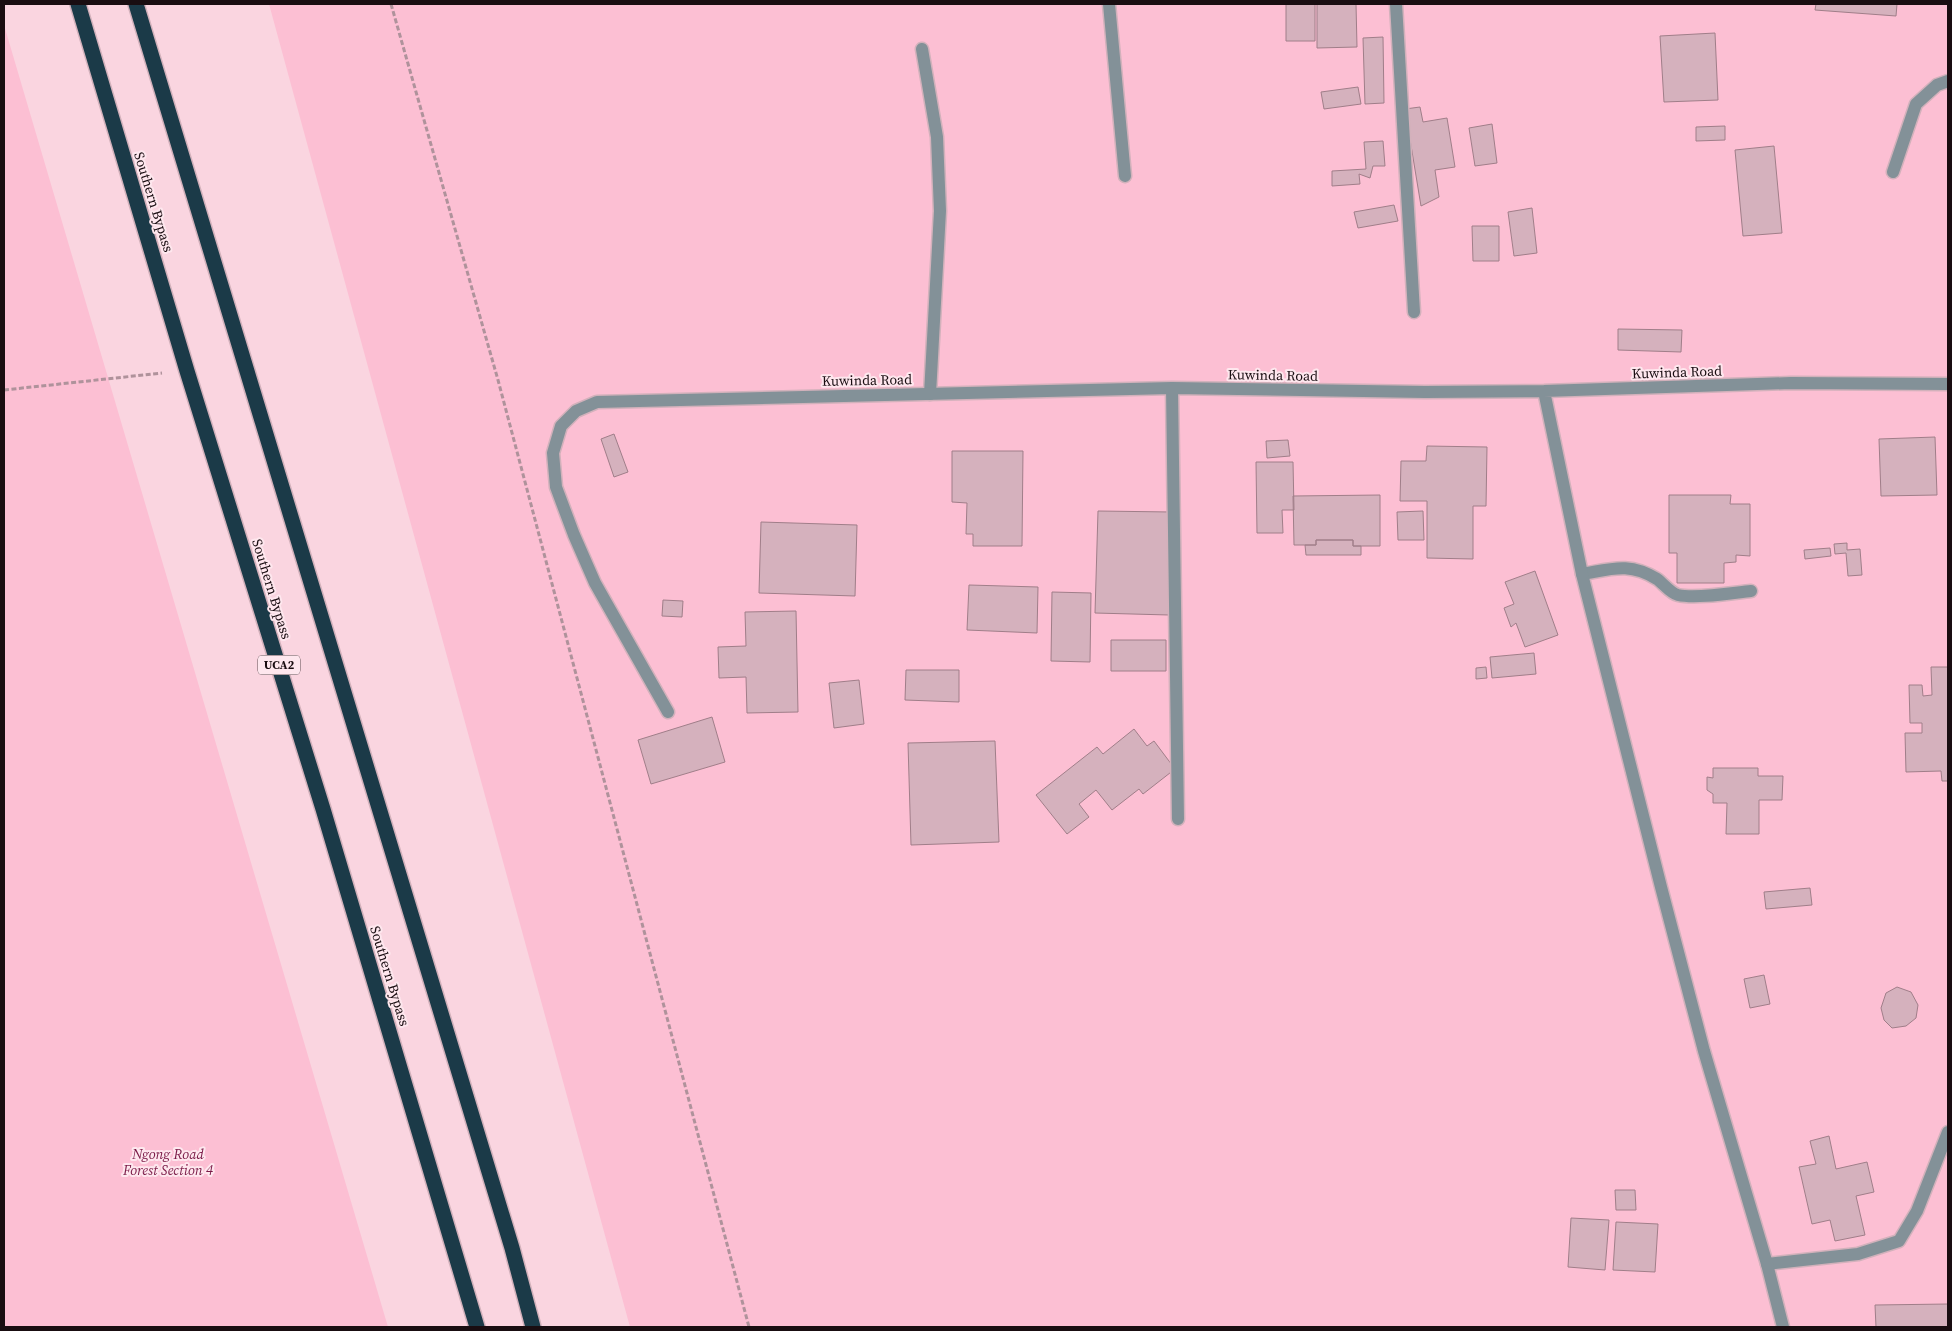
<svg xmlns="http://www.w3.org/2000/svg" width="1952" height="1331" viewBox="0 0 1952 1331" font-family="'Source Serif 4',serif">
	<rect width="100%" height="100%" fill="#fad5e0"/>
	<path fill="#fcbfd3" d="M269 4H1948V1327H630Z
		M4 25 388 1327H4Z"/>
	<path fill="#d5b1bd" stroke="#a07e89" d="M1286 4H1315V41H1286Z
		M1317 4H1356L1357 47 1317 48Z
		M1816 4H1897L1896 16 1815 10Z
		M1715 33 1718 100 1664 102 1660 36Z
		M1383 37 1384 103 1365 104 1363 38Z
		M1358 87 1361 104 1324 109 1321 92Z
		M1420 107 1423 122 1447 118 1455 167 1435 170 1439 197 1421 206 1405 109Z
		M1492 124 1497 163 1475 166 1469 128Z
		M1725 126V140L1696 141V127Z
		M1383 141 1385 166H1373L1370 178 1359 174 1360 184 1332 186V171L1366 169 1364 142Z
		M1774 146 1782 233 1743 236 1735 150Z
		M1394 205 1398 221 1358 228 1354 212Z
		M1532 208 1537 253 1514 256 1508 212Z
		M1472 226H1499V261H1473Z
		M1618 329 1682 330 1681 352 1618 350Z
		M614 434 628 472 614 477 601 439Z
		M1935 437 1937 495 1881 496 1879 439Z
		M1288 440 1290 456 1267 458 1266 441Z
		M1427 446 1487 447 1486 506H1473V559L1427 558V501H1400L1401 461H1426Z
		M952 451H1023L1022 546H973V534H966L967 503 952 502Z
		M1256 462H1293L1294 510H1282L1283 533H1257Z
		M1380 495V546H1353V540H1316V545H1294L1293 496Z
		M1669 495H1731L1730 504H1750V556L1736 555V562L1724 563V583H1677V553H1669Z
		M1098 511 1171 512 1169 615 1095 613Z
		M1423 511 1424 540H1398L1397 512Z
		M761 522 857 525 855 596 759 593Z
		M1316 540H1353V546H1361V555H1306L1305 545H1316Z
		M1847 543V550L1860 549 1862 575 1848 576 1846 553 1835 554 1834 544Z
		M1830 548 1831 556 1805 559 1804 550Z
		M1535 571 1558 635 1525 647 1516 623 1511 627 1504 608 1514 604 1505 582Z
		M969 585 1038 587 1037 633 967 630Z
		M1052 592 1091 593 1090 662 1051 661Z
		M663 600 683 601 682 617 662 616Z
		M796 611 798 712 747 713 746 677 719 678 718 647 746 646 745 612Z
		M1111 640H1166V671H1111Z
		M1534 653 1536 674 1492 678 1490 657Z
		M1486 667 1487 678 1476 679V668Z
		M1931 667H1948V781H1942L1941 771 1906 772 1905 733H1922V723H1910L1909 685H1922L1923 696 1932 695Z
		M906 670H959V702L905 700Z
		M859 680 864 724 834 728 829 683Z
		M712 717 725 762 651 784 638 740Z
		M1134 729 1147 746 1154 741 1175 769 1143 794 1139 789 1112 810 1096 790 1079 804 1089 817 1067 834 1036 795 1097 747 1103 754Z
		M995 741 999 842 911 845 908 743Z
		M1713 768H1758V776H1783L1782 800H1759V834H1726L1727 803H1713V794L1707 790V777L1713 778Z
		M1810 888 1812 905 1766 909 1764 892Z
		M1764 975 1770 1004 1750 1008 1744 979Z
		M1897 987 1911 992 1918 1005 1916 1018 1906 1026 1892 1028 1884 1020 1881 1008 1886 993Z
		M1829 1136 1836 1169 1867 1162 1874 1192 1856 1196 1865 1235 1835 1241 1830 1220 1812 1224 1799 1167 1816 1164 1810 1141Z
		M1615 1190H1635L1636 1210H1616Z
		M1571 1218 1609 1220 1605 1270 1568 1267Z
		M1616 1222 1658 1224 1655 1272 1613 1270Z
		M1948 1304V1327H1876L1875 1305Z"/>
	<g fill="none" stroke-linecap="round" stroke-linejoin="round">
		<g stroke="#d2b1bb" stroke-width="15">
			<path id="lane" d="M1109 4 1125 176
				M1396 4 1414 312
				M922 49 937 137 940 211 930 394
				M1893 172 1916 104 1937 85 1948 81
				M1582 574C1612 569 1629 562 1657 579 1663 583 1670 593 1678 595 1696 599 1732 593 1751 591
				M1767 1264 1858 1254 1899 1241 1917 1211 1948 1132"/>
		</g>
		<g stroke="#d2b1bb" stroke-width="15">
			<path id="street" d="M1172 388 1178 819
				M1544 391 1582 574 1661 887 1704 1051 1767 1264 1783 1327
				M668 712 595 583 574 535 556 487 553 453 561 426 576 411 597 402 1172 388 1425 392 1544 391 1791 383 1948 384"/>
		</g>
		<g stroke="#d2b1bb" stroke-width="18">
			<path id="highway" d="M78 4 187 371 323 809 477 1327
				M136 4 512 1248 533 1327"/>
		</g>
		<path stroke="#af929b" stroke-width="3" stroke-dasharray="5 2.5" stroke-linecap="butt" d="M391 4 498 380 749 1327
			M4 390 162 373"/>
		<use href="#lane" stroke="#839198" stroke-width="12"/>
		<use href="#street" stroke="#839198" stroke-width="12"/>
		<use href="#highway" stroke="#1b3a48" stroke-width="15"/>
	</g>
	<g text-anchor="middle" stroke-width="4" stroke-linejoin="round" paint-order="stroke">
		<rect fill="#fee7ee" stroke="#5e4e53" stroke-width="1" x="258" y="655.5" width="42" height="19" rx="4"/>
		<g font-size="12" font-weight="bold" fill="#190d11">
			<text x="279" y="669">UCA2</text>
		</g>
		<g font-size="14" fill="#190d11" stroke="#fee7ee">
			<text transform="translate(154 202) rotate(73)" y="5">Southern Bypass</text>
			<text transform="translate(1677 372) rotate(-2)" y="5">Kuwinda Road</text>
			<text transform="translate(1273 375) rotate(1)" y="5">Kuwinda Road</text>
			<text transform="translate(867 380) rotate(-1)" y="5">Kuwinda Road</text>
			<text transform="translate(272 589) rotate(73)" y="5">Southern Bypass</text>
			<text transform="translate(390 976) rotate(73)" y="5">Southern Bypass</text>
		</g>
		<g font-size="14" font-style="italic" fill="#791946" stroke="#fee7ee">
			<text x="168" y="1159">Ngong Road<tspan x="168" dy="16">Forest Section 4</tspan></text>
		</g>
	</g>
	<rect width="1952" height="1331" fill="none" stroke="#190d11" stroke-width="10"/>
</svg>
